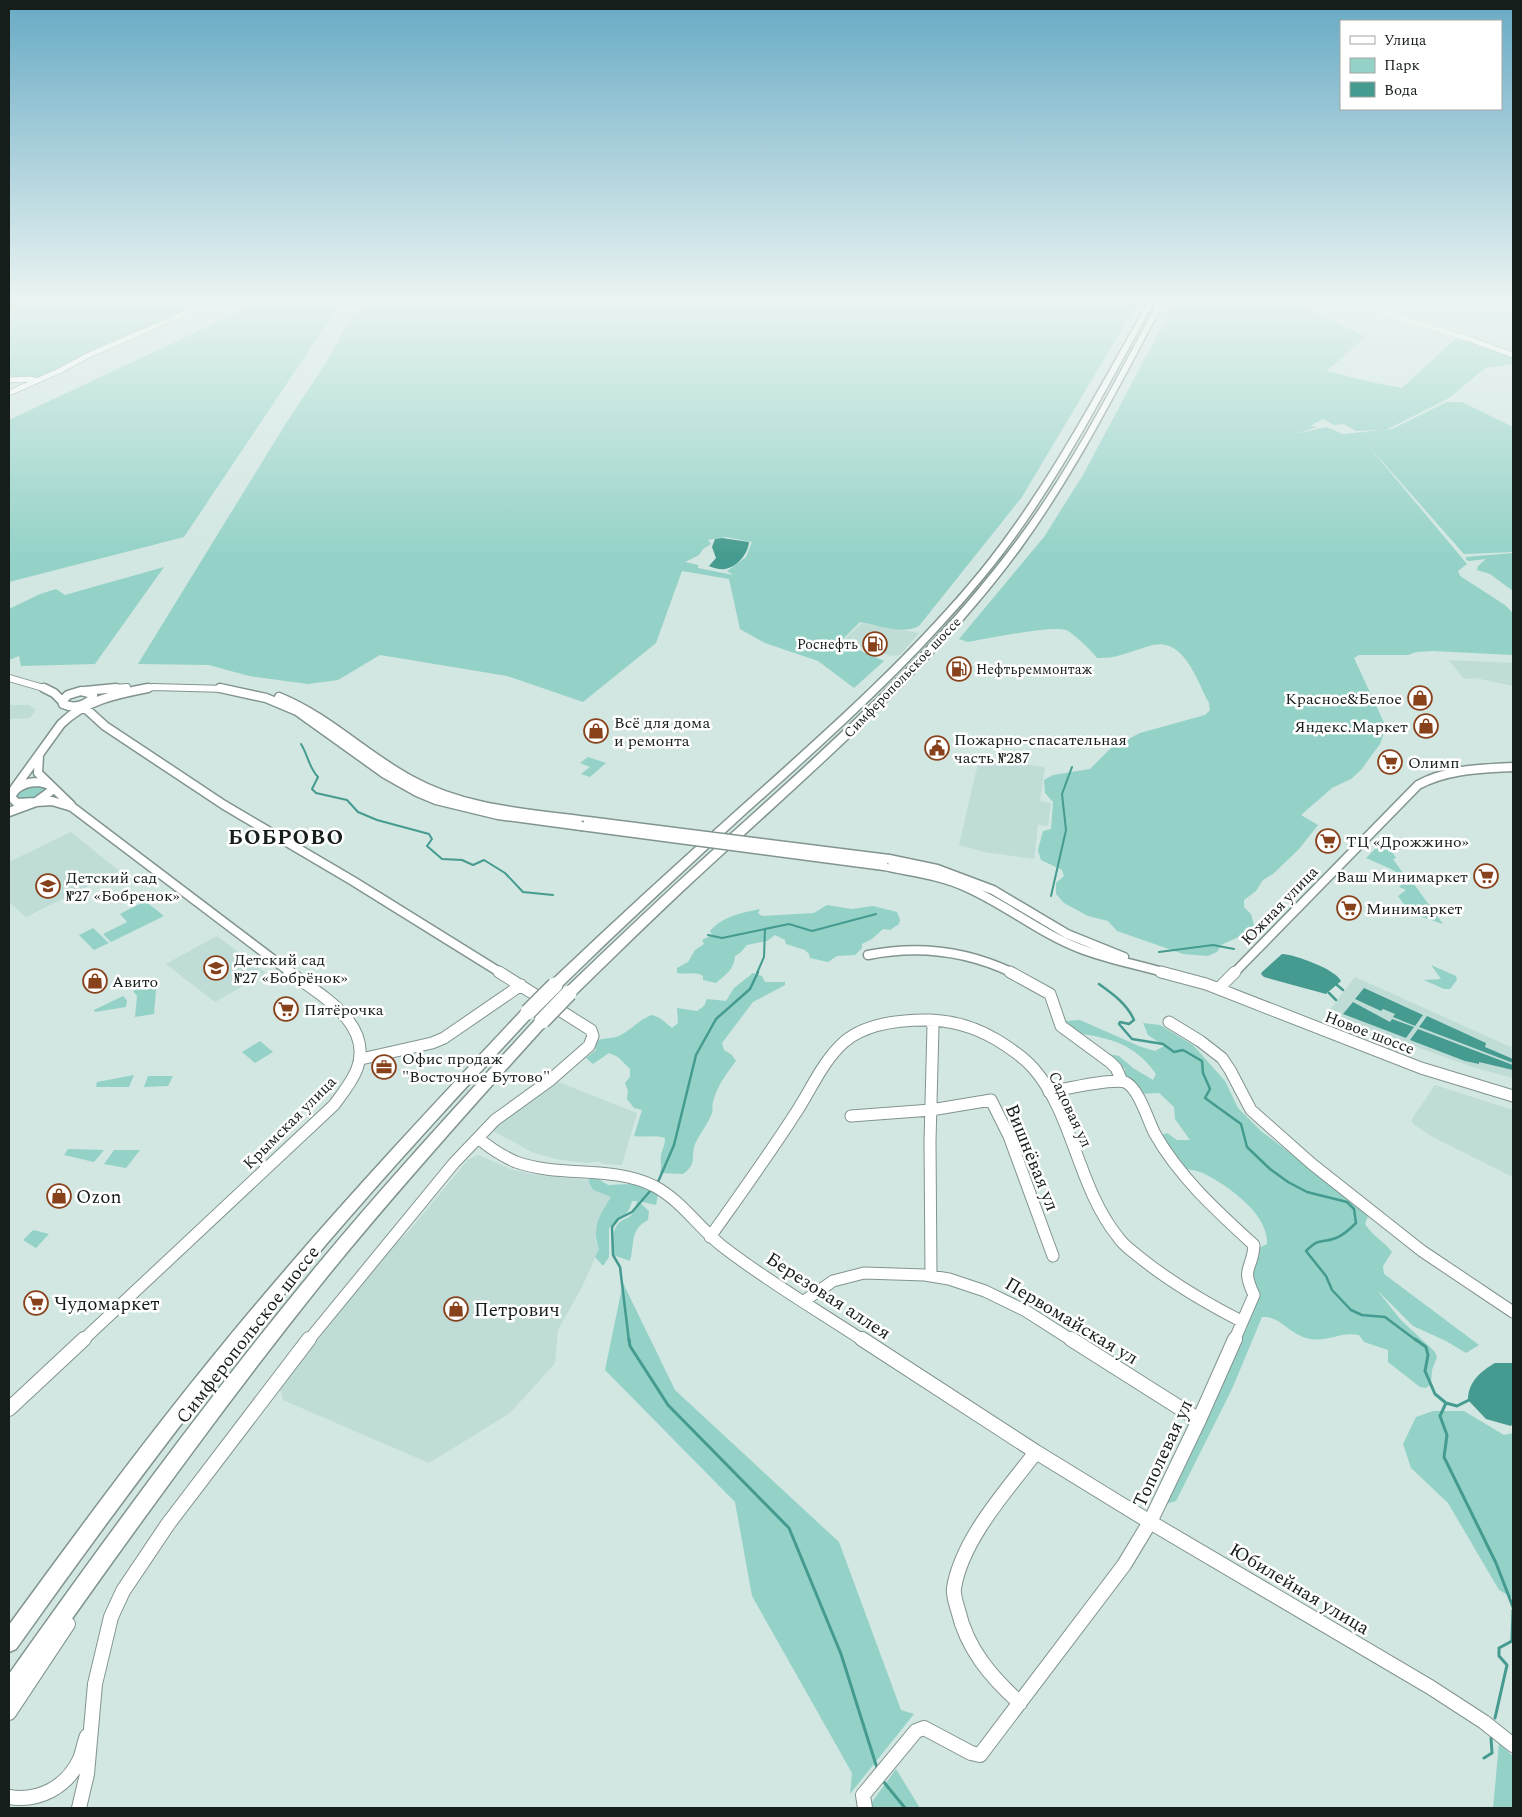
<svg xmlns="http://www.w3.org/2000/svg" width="1522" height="1817" viewBox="0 0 1522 1817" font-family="Spectral,serif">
	<rect width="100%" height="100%" fill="#d2e6e2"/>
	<path fill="#bfdcd7" d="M1479 305 1513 307V324L1461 308Z
		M862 623 914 632 919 633 900 655 892 656 842 641Z
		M1449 660 1513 663V686L1475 678 1464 679Z
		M9 705H29L36 710 30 718 9 719Z
		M979 759 1045 767 1040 801 1051 803 1048 826 1038 825 1034 859 984 852 959 845Z
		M71 832 119 871 26 917 9 902V862Z
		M217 936 266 973 215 1002 166 964Z
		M1355 977 1513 1048V1078L1472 1067 1395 1039 1328 1012Z
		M553 1080 637 1113 622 1165 603 1164 598 1161 588 1163 560 1160 534 1153 490 1129Z
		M1435 1085 1513 1110V1177L1431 1136 1412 1123V1119Z
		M478 1155 513 1170 536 1175 588 1180 593 1190 611 1197 596 1240 599 1249 582 1287 558 1330 555 1363 510 1413 429 1463 283 1400 280 1388 377 1262 408 1232 468 1160Z"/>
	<path fill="#94d2c7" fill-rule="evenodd" d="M9 302H156L204 304 42 377 9 379Z
		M260 302H297L309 305 326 303 338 307 184 537 9 582V420Z
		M365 302H1138L1022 497 919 626C903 635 877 625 860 622L840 642 884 661 854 688 818 661 765 643 740 629 729 579 682 571 656 643 583 702 507 676 380 655 338 680 308 684 249 676 209 665 138 664 283 428 327 361 350 319 366 305ZM726 537 752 542 746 557 727 571 733 575 698 568V565L685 562 699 555 703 549 711 544 708 540Z
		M1175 302H1312L1299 306 1312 310 1365 337 1327 371 1371 382 1402 388 1455 339 1465 341 1443 333 1513 356V364L1485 368 1449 398 1386 430 1392 429 1447 402H1462L1513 427V552L1464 554 1365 442 1467 564 1458 571 1460 576 1505 605 1513 613V655L1433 651 1416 652 1408 655H1359L1354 658 1386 727 1380 744 1361 770 1351 779 1332 788 1301 815 1318 825 1299 849 1273 874 1263 880 1256 891 1244 900V907L1251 914 1254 925 1245 934 1221 945 1217 952 1208 956 1183 954 1117 931 1108 921 1088 916 1064 903 1056 894V883L1064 876 1062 870 1041 860 1038 850 1043 831 1051 829 1053 802 1045 793 1044 780 1053 775 1090 769 1111 748 1140 733 1205 715 1210 710 1209 703C1199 685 1188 650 1166 645 1158 643 1149 646 1143 648 1127 653 1113 659 1097 658 1093 652 1072 632 1066 630 1051 625 987 639 968 642L959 639 1044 537 1083 475ZM1323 419 1334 425 1344 424 1356 431 1381 430 1343 434 1326 427 1296 434 1317 427 1310 426Z
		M1513 553V591L1490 574 1477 570 1478 566 1486 559 1469 561 1466 560V557Z
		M164 567 95 664 21 666 19 656 9 660V609L40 594 56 589 65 595Z
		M588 757 606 763 590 777 581 774 590 767 580 763Z
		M29 786H42L46 789V792L36 799 21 801 15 796 17 792Z
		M1382 842H1386L1396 858 1393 859 1405 876H1408L1443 924 1410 913 1398 896 1406 890 1399 887 1403 883 1401 875 1391 869 1366 858Z
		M145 901 164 916 111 942 103 934 127 922 120 914Z
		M827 905 852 909 873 906 897 912 900 920 899 924 890 930 883 929 872 939 862 944V948L855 955 837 956 828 962 810 958 809 954 805 950 786 944 785 940 775 935 767 941 747 945 740 953 735 956C734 970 726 974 716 983L703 980V976C695 971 686 975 677 973V968L688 962 695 950 704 944 702 940 712 935 710 931C723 916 742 913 760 909L758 913 762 916 814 913Z
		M93 928 109 943 94 950 79 935Z
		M1431 965 1456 976 1457 980 1450 989H1444L1424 980 1441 979Z
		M753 973 762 976 765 982H785V985L753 1002 722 1043 724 1050 732 1055 736 1061C726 1074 717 1086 713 1102 712 1105 713 1110 712 1113 708 1124 700 1133 695 1144 690 1158 698 1163 683 1174L660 1173C662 1165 660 1161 661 1155 662 1149 665 1147 665 1138 654 1134 646 1138 634 1136L642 1110 634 1108 627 1099 628 1091 625 1083 630 1077V1069L618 1057 609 1053 593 1064 586 1058 596 1050 594 1043C603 1036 611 1040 621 1035 632 1029 640 1019 652 1015L660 1018 672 1028 678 1023 677 1008 697 1011 704 1006 707 999 726 1001 734 988Z
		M157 979 154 1014 135 1017 137 996 133 991Z
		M123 996 127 1000 126 1007 95 1012 94 1010Z
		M1080 1020 1139 1046 1155 1051 1164 1046 1148 1035 1143 1023 1160 1025 1193 1045 1225 1081 1238 1108 1261 1131 1369 1213 1365 1224C1374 1238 1383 1240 1392 1252L1383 1266 1384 1274 1479 1345 1466 1353 1446 1341 1413 1326 1377 1290 1400 1319 1435 1352 1437 1357 1432 1370 1431 1384 1426 1388 1420 1387 1388 1362V1350L1364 1342 1359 1335C1337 1331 1326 1345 1303 1337 1287 1331 1279 1316 1262 1317L1232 1389 1176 1501 1166 1504 1254 1295 1247 1282 1255 1250 1267 1244C1269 1214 1227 1185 1203 1173 1196 1170 1187 1170 1181 1166 1171 1158 1163 1147 1154 1138L1167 1133 1177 1140H1190L1175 1119 1174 1107 1159 1093 1137 1094 1132 1082 1125 1075V1069L1110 1059 1109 1054 1119 1056 1133 1068 1153 1080 1156 1074C1143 1055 1125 1043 1103 1038 1086 1033 1077 1037 1065 1021Z
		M260 1041 273 1052 255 1063 242 1052Z
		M134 1075 129 1087H96L97 1082Z
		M148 1076H173L168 1086 144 1087Z
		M68 1149H69L104 1150 94 1162 64 1155Z
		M114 1150H140L126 1168 104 1164Z
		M595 1177 608 1185 630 1184 642 1186 658 1195 656 1205 638 1201 649 1211 648 1220C629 1230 635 1244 630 1261L613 1255C613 1247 612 1234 616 1227 622 1215 634 1223 637 1201H632C629 1216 619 1218 609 1228V1257L603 1266 595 1257 599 1249C591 1227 600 1215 611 1197L593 1190 588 1180Z
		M33 1230 49 1234 36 1248 23 1240Z
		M623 1283 675 1390 839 1542 901 1710 914 1714 850 1794 852 1773 752 1596 735 1502 605 1370Z
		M1433 1411H1464L1504 1435 1513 1433V1598L1499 1590 1448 1503 1411 1468 1403 1444 1416 1417Z
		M1499 1744 1513 1756V1808H1493Z
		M896 1769 920 1808H872V1802Z"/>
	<path fill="#459b8f" d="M722 538 749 542C748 554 737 567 725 569 720 570 714 568 709 566L716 558 712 547 715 539Z
		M1282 954C1294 954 1337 970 1341 981L1326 994 1264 977 1261 974 1262 972Z
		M1364 988 1423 1015 1415 1026 1393 1017 1395 1014 1383 1009 1381 1011 1355 999Z
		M1353 1002 1390 1022 1392 1019 1414 1027 1406 1038 1343 1014Z
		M1427 1016 1486 1043 1485 1047 1513 1059V1063L1419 1027Z
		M1418 1029 1513 1065V1070L1479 1062V1064L1465 1061 1410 1040Z
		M1495 1363H1513V1423L1511 1426 1486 1419 1468 1400C1468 1382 1481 1371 1495 1363Z"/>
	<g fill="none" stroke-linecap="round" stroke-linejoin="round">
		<path stroke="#459b8f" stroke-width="2" d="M301 744C308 755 309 768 318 777L312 789 316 793 347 800 358 812 377 820 429 834 432 839 427 846 442 859 462 860 473 865 484 860 505 873 523 892 553 895
			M1051 896 1066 830 1062 794 1072 767
			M708 935 722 938 789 924 812 931 876 914
			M1159 952 1213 945 1234 949
			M757 973 764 957 765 929"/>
		<path stroke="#459b8f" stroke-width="2.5" d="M1099 984C1113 994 1127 1004 1134 1020L1129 1024 1120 1022 1119 1024 1132 1039 1163 1044 1174 1052 1183 1050 1202 1061 1203 1073 1210 1089 1205 1098 1241 1124 1247 1147 1270 1169 1288 1182 1307 1192 1347 1202 1354 1209 1356 1223C1350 1229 1344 1235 1336 1238 1320 1244 1320 1237 1306 1251L1326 1276 1332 1290 1351 1310 1362 1315 1385 1317 1417 1341
			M1337 985 1343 990
			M1329 993 1336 1000
			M658 1182 674 1145 696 1055 716 1019 750 989 758 972
			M629 1341 620 1267 613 1255 612 1227 618 1219 632 1212 651 1190"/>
		<path stroke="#459b8f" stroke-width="3" d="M629 1339 630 1346 668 1405 789 1528 841 1654 877 1768
			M1415 1339 1426 1347 1428 1355 1425 1371 1435 1394 1446 1403 1457 1406 1469 1400
			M1446 1403 1440 1416 1447 1435 1444 1457 1496 1563 1513 1607
			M1495 1718 1507 1665 1499 1656V1648L1512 1641 1513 1610
			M1484 1758 1492 1753 1491 1738
			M883 1781 905 1808"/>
		<g stroke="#829490" stroke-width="6">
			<path id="minor-far4" d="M1347 302 1469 339 1513 355
				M9 380 31 379 37 381
				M9 393 59 371 89 355 211 302"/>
		</g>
		<g stroke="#829490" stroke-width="8">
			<path id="minor-far3" d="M9 678 47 689
				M103 689 127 687
				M141 689 153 687 226 689"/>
		</g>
		<g stroke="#829490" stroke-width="11">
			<path id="minor-far2" d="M44 688 54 693 62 701
				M220 688 266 698 297 711 385 774 417 792 436 800 498 815 581 826
				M81 691 93 694V698C84 706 74 709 63 704L62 701 68 695Z
				M85 691 116 688
				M279 697C330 718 364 755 411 780 465 810 528 813 588 821
				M83 706 105 726 224 805 353 881 501 973
				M39 755 38 773 71 805
				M39 782 50 785 51 791 36 802 17 803 11 797C16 785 27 782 39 782Z
				M14 789 61 724C84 701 116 694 148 688
				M36 802 52 801 72 807 291 973
				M9 812 36 802
				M889 859 937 869 993 890 1067 934 1124 957
				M884 866C911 872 940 875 966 887 1007 905 1042 935 1084 950 1111 960 1139 965 1166 973
				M868 955C918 945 967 951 1013 973
				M1234 973 1418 785C1448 769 1480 769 1513 767"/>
		</g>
		<g stroke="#829490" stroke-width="13">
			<path id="minor-far1" d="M1010 972 1050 994 1061 1026 1110 1062 1116 1068 1122 1081
				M1161 972 1206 984 1421 1068 1513 1096
				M1219 988 1235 972
				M929 1020 933 1026 930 1141 931 1276
				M1169 1022 1200 1041 1222 1058 1230 1070 1251 1110 1312 1164 1422 1251 1513 1312
				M361 1059 432 1043 444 1038 521 985
				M1049 1092C1065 1089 1111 1078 1125 1082 1139 1088 1148 1121 1155 1134 1180 1178 1218 1212 1254 1245 1253 1270 1240 1266 1254 1295L1234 1341
				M851 1116 931 1110 991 1100 1009 1136 1053 1256
				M478 1138C490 1148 502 1156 516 1162 561 1178 611 1165 654 1186 682 1201 698 1227 722 1246 767 1281 817 1310 864 1341
				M710 1237C739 1196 768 1156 795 1114 811 1090 822 1062 844 1042 865 1024 899 1020 926 1020 951 1020 975 1027 997 1040 1010 1048 1024 1057 1034 1069 1073 1114 1078 1188 1118 1237 1123 1245 1131 1250 1138 1256 1170 1282 1204 1302 1241 1321
				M804 1301 833 1281 864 1273 925 1275 949 1279 985 1291 1026 1311 1073 1341
				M82 1341 334 1105C342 1094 352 1082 357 1069 374 1023 319 994 289 972
				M308 1341 454 1163 495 1120 549 1081 589 1046 593 1036 591 1030 499 972"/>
		</g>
		<g stroke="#829490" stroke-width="16">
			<path id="minor" d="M862 1339 1036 1452 1150 1522 1430 1687 1484 1722 1513 1745
				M1071 1339 1199 1420
				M9 1409 84 1339
				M1020 1703C991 1677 967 1649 958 1610 956 1603 953 1595 954 1588 962 1539 1007 1490 1036 1452
				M9 1713 68 1624
				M9 1797C39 1802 67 1787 80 1759 83 1752 84 1743 87 1736
				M79 1808 87 1774 95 1684 111 1617 123 1591 168 1524 309 1339
				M865 1808 863 1795 916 1731 924 1728 971 1753 980 1755 1124 1565 1150 1522 1199 1420 1235 1339"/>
		</g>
		<g stroke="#829490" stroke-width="3">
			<path id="highway" d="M1148 302H1154C1102 396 1054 492 985 576 913 664 829 739 744 815 682 872 620 929 560 988H550L548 985 550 982C611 924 673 867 736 811 821 735 908 659 981 570 1047 488 1096 394 1148 302Z
				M1158 302H1164C1119 386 1076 472 1020 549 936 663 828 758 724 853 673 899 623 948 574 996H564L562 993 564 990C613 943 662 896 712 851 817 756 926 661 1012 547 1070 471 1113 385 1158 302Z
				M528 1007 533 1009 535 1012 533 1015C442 1113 352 1211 268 1314 180 1422 97 1535 16 1649L9 1652V1625C89 1515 170 1406 258 1302 343 1201 433 1105 523 1009Z
				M542 1016 547 1018 549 1021 547 1024C472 1107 397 1191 326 1278 217 1414 116 1556 16 1698L9 1701V1674C107 1536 207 1399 315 1268 386 1182 462 1100 537 1018Z"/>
		</g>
		<use href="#minor-far4" stroke="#fff" stroke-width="5"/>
		<use href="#minor-far3" stroke="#fff" stroke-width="6"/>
		<use href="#minor-far2" stroke="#fff" stroke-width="8"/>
		<use href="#minor-far1" stroke="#fff" stroke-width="11"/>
		<use href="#minor" stroke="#fff" stroke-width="14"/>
		<use href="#highway" fill="#fff" fill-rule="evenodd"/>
		<g stroke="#829490" stroke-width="11" stroke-linecap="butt">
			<path id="minor-bridge" d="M588 821 889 859
				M581 826 884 866"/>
		</g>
		<g stroke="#829490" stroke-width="18" stroke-linecap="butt">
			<path id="highway-bridge" d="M528 1012 555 985
				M542 1021 569 993"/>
		</g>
		<use href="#minor-bridge" stroke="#fff" stroke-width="8"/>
		<use href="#highway-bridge" stroke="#fff" stroke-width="15"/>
	</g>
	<linearGradient id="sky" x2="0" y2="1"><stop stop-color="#67aac4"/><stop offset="0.54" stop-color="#ebf4f2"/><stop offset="1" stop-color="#ebf4f2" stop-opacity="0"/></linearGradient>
	<rect width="1522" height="556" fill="url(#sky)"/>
	<defs>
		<g id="fuel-ring" transform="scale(1.25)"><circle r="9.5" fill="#fff" stroke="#88421b" stroke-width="1.5"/><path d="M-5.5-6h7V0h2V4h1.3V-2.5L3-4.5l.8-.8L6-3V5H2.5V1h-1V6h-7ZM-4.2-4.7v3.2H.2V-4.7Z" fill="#88421b"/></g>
		<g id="shop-ring" transform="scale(1.25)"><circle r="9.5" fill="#fff" stroke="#88421b" stroke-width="1.5"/><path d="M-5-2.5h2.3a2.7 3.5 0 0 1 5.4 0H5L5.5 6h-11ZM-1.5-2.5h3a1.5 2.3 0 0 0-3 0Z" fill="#88421b"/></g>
		<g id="civic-ring" transform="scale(1.25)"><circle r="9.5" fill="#fff" stroke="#88421b" stroke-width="1.5"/><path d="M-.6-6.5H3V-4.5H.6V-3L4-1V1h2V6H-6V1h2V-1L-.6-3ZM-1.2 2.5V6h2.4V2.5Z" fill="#88421b"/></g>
		<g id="supermarket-ring" transform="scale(1.25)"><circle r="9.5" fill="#fff" stroke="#88421b" stroke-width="1.5"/><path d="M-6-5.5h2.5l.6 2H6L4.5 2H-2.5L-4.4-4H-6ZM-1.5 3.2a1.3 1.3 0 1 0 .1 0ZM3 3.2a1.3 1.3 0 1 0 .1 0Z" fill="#88421b"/></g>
		<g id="school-ring" transform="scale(1.25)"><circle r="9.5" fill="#fff" stroke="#88421b" stroke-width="1.5"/><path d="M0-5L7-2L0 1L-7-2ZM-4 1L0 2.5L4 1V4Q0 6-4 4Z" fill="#88421b"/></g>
		<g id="office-ring" transform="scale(1.25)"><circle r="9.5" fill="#fff" stroke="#88421b" stroke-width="1.5"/><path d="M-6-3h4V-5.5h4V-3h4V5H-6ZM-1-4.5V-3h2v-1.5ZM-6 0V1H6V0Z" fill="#88421b"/></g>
	</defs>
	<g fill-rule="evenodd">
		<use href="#fuel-ring" x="875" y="644"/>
		<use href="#fuel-ring" x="959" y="669"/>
		<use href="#shop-ring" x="1420" y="698"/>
		<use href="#shop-ring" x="1426" y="726"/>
		<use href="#shop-ring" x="596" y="731"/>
		<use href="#civic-ring" x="937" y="748"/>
		<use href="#supermarket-ring" x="1390" y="762"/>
		<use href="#supermarket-ring" x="1328" y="841"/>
		<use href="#supermarket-ring" x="1486" y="876"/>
		<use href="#school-ring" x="48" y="886"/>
		<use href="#supermarket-ring" x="1349" y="908"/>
		<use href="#school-ring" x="216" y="968"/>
		<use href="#shop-ring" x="95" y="981"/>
		<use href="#supermarket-ring" x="286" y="1009"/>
		<use href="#office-ring" x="384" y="1067"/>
		<use href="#shop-ring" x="59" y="1196"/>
		<use href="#supermarket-ring" x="36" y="1303"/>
		<use href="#shop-ring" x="456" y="1309"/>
	</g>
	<g text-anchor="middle" stroke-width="5" stroke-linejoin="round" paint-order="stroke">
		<g font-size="14" fill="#161e1c" stroke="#fff" text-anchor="end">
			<text x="858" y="649">Роснефть</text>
			<text x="976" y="674" text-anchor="start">Нефтьреммонтаж</text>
		</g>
		<g font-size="14" fill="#161e1c" stroke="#fff">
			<text transform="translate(902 677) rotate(-46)" y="5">Симферопольское шоссе</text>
		</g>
		<g font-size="16" fill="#161e1c" stroke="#fff" text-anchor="start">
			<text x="1402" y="704" text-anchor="end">Красное&amp;Белое</text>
			<text x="614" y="728">Всё для дома<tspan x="614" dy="18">и ремонта</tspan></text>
			<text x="1408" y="732" text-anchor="end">Яндекс.Маркет</text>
			<text x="954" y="745">Пожарно-спасательная<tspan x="954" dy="18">часть №287</tspan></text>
			<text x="1408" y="768">Олимп</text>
			<text x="1346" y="847">ТЦ «Дрожжино»</text>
			<text x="1468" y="882" text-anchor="end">Ваш Минимаркет</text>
			<text x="66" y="883">Детский сад<tspan x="66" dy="18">№27 «Бобренок»</tspan></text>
			<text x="1366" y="914">Минимаркет</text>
			<text x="234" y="965">Детский сад<tspan x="234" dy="18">№27 «Бобрёнок»</tspan></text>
			<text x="112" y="987">Авито</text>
			<text x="304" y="1015">Пятёрочка</text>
			<text x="402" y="1064">Офис продаж<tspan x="402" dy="18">"Восточное Бутово"</tspan></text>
		</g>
		<g font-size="16" fill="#161e1c" stroke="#fff">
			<text transform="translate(1279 905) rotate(-46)" y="6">Южная улица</text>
			<text transform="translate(1370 1032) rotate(21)" y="6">Новое шоссе</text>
			<text transform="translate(1071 1109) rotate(65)" y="6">Садовая ул</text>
			<text transform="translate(289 1122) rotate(-45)" y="6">Крымская улица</text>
		</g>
		<g font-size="19" fill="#161e1c" stroke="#fff">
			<text transform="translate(1033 1157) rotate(68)" y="7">Вишнёвая ул</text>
			<text transform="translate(829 1295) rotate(33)" y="7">Березовая аллея</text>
			<text transform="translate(1072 1320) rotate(31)" y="7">Первомайская ул</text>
			<text transform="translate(247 1334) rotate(-52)" y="7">Симферопольское шоссе</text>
			<text transform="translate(1162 1453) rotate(-65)" y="7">Тополевая ул</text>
			<text transform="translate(1300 1588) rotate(31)" y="7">Юбилейная улица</text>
		</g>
		<g font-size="19" fill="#161e1c" stroke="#fff" text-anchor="start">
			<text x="76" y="1203">Ozon</text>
			<text x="54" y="1310">Чудомаркет</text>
			<text x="474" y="1316">Петрович</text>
		</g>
		<g font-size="21" font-weight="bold" letter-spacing="1" fill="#161e1c" stroke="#fff">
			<text x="286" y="844">БОБРОВО</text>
		</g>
	</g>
	<rect width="1522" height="1817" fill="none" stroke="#161e1c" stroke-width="20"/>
	<rect x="1340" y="20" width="162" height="90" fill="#ffffff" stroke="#a2a5a4"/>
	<rect x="1350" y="36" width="25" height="8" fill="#ffffff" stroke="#a2a5a4"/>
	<text x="1384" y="45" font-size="15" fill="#161e1c">Улица</text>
	<rect x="1350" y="58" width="25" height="15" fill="#94d2c7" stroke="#a2a5a4"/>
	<text x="1384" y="70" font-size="15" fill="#161e1c">Парк</text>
	<rect x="1350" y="82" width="25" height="15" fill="#459b8f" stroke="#a2a5a4"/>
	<text x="1384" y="95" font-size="15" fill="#161e1c">Вода</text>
</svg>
